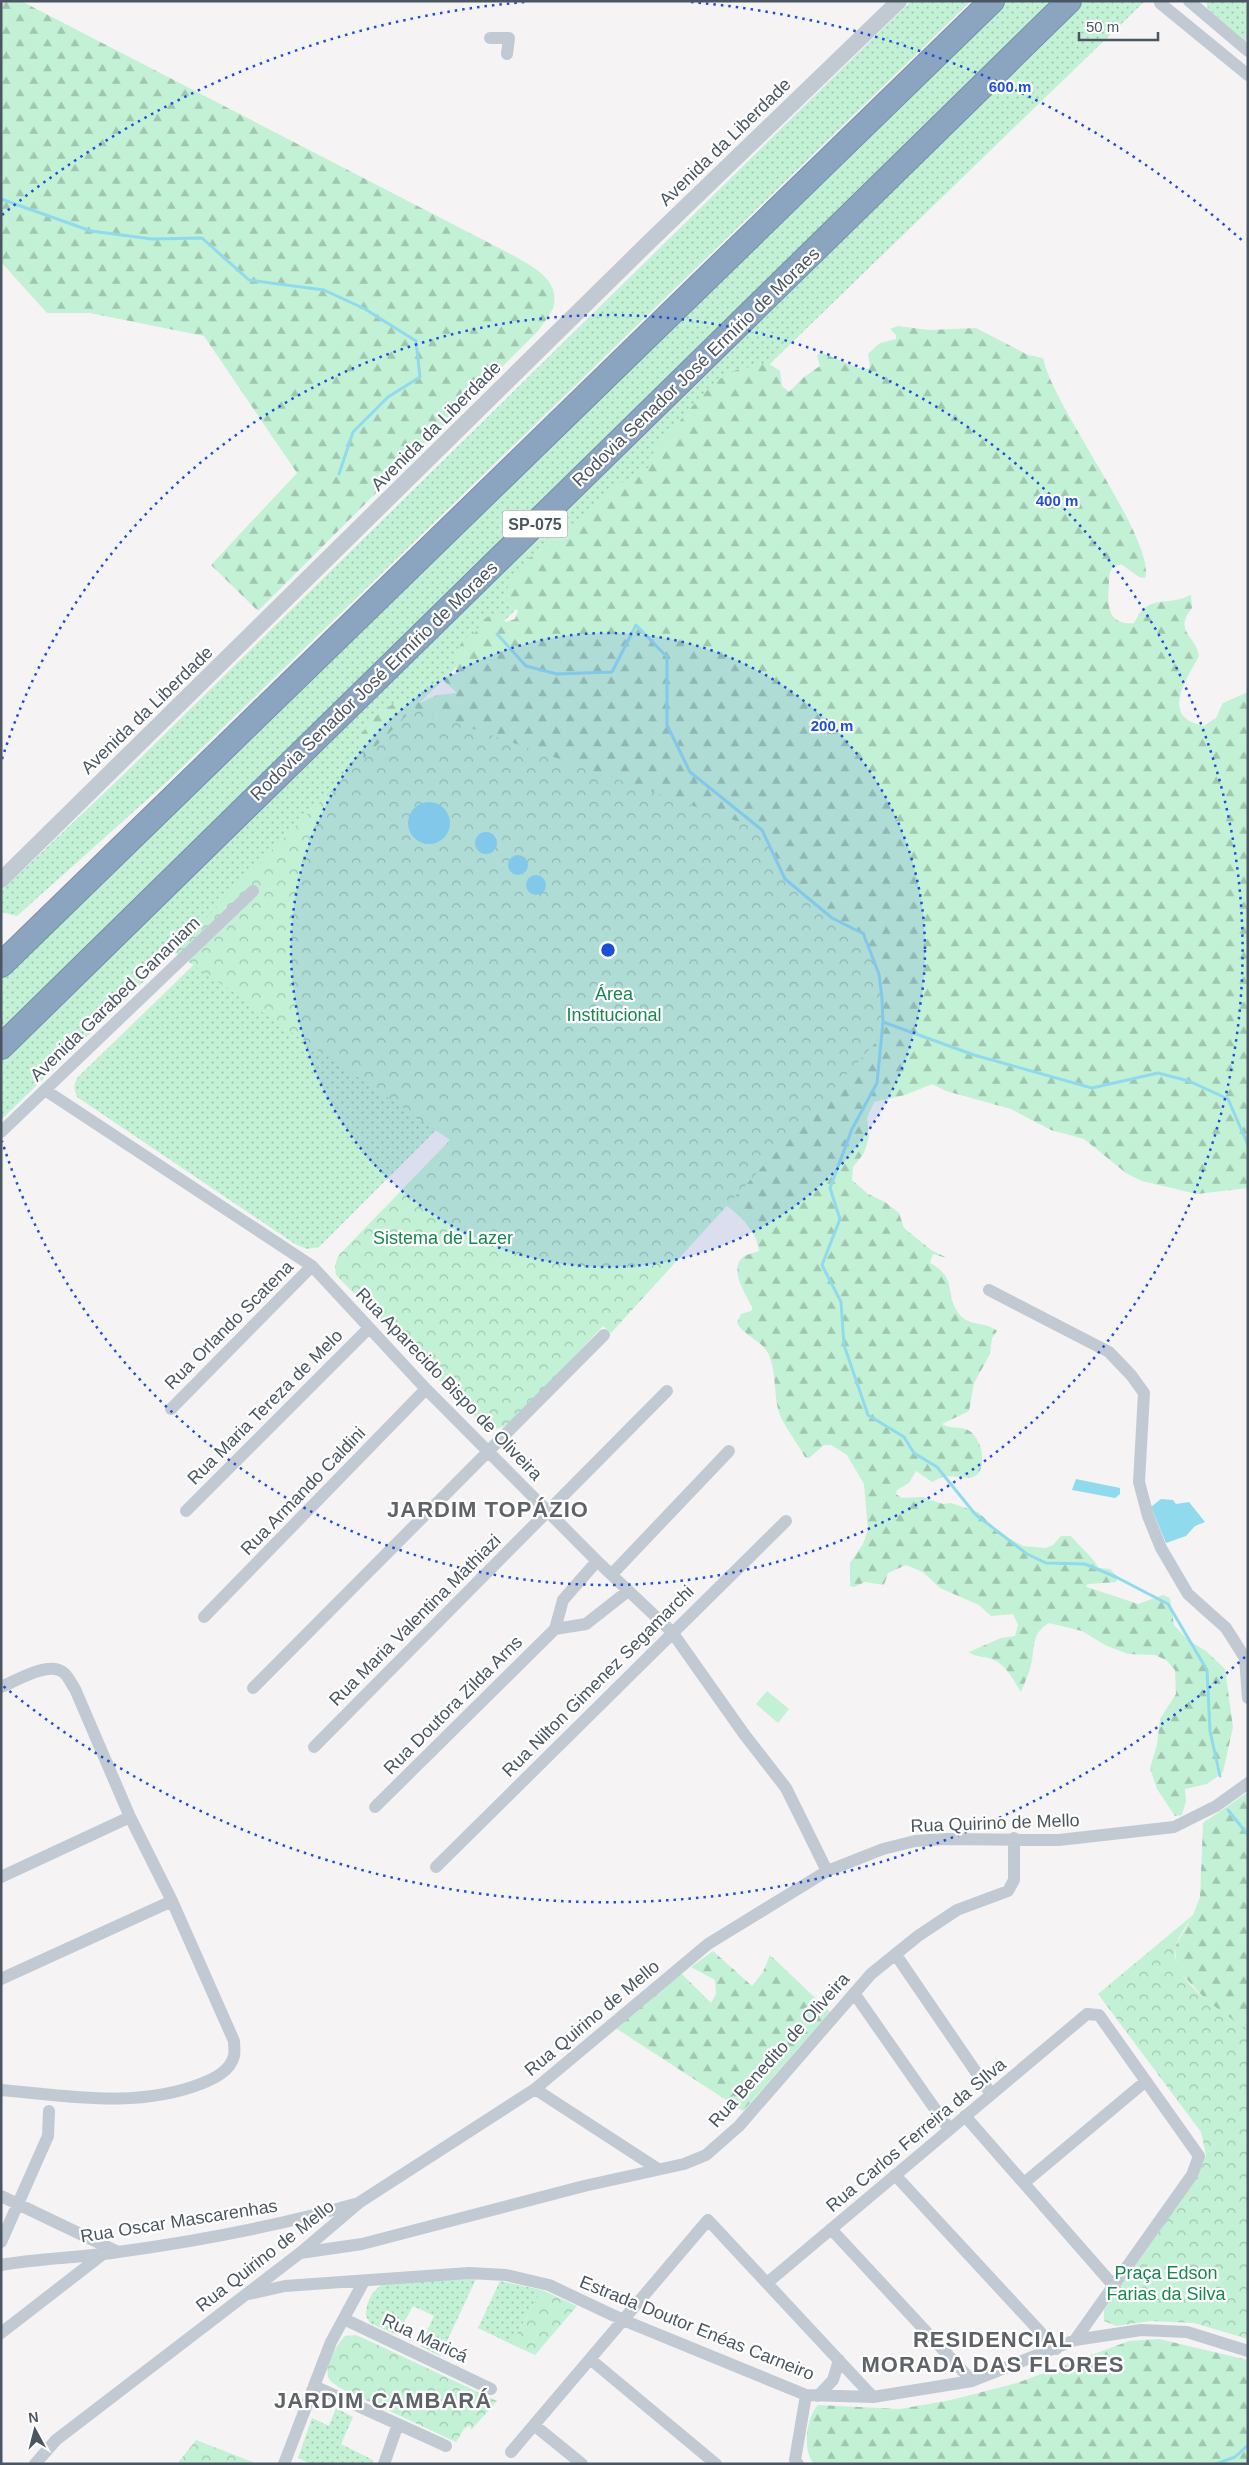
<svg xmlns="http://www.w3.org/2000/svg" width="1249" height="2465" viewBox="0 0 1249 2465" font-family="Arial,sans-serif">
	<defs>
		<pattern id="grass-dots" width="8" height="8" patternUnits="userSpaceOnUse" patternTransform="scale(1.25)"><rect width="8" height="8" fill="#c3f1d5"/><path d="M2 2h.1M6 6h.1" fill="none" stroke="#a0c6b0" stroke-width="1.8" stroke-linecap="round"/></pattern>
		<pattern id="forest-firs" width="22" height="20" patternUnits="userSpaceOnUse" patternTransform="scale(1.25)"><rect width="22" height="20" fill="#c3f1d5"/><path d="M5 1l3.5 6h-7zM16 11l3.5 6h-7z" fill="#a0c6b0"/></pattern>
		<pattern id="park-crowns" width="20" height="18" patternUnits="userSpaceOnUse" patternTransform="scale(1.25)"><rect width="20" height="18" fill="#c3f1d5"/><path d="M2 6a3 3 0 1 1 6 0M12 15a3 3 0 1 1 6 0" fill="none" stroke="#a0c6b0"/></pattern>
	</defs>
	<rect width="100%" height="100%" fill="#f5f3f3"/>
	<path fill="url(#grass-dots)" d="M911 1H971L169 780 17 916 1 912V891L122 776Z
		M999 1H1055L1 1033V974Z
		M1085 1H1145L414 708 174 952 1 1120V1060Z
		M1206 1H1248V43L1208 9Z
		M278 883 490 1068 436 1130 319 1247 307 1249 295 1244 77 1097C74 1089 73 1085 78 1077Z
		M476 2279 440 2356 420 2346 434 2316 413 2306 397 2335 370 2323 366 2316C366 2299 374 2286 391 2281Z
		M500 2281 542 2290 511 2344 478 2328Z
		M336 2408 353 2417 341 2444 373 2460 372 2464H311L298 2458 312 2418 329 2426Z"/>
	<path fill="url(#forest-firs)" d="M1 1H21L518 258C535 268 561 282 553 307 551 315 543 323 539 330L258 611 211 565 297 473 204 336 90 313H47L1 262Z
		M898 326 929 330 976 328 1028 355 1043 358C1053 408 1157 542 1145 578L1139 577 1121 564C1116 566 1113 566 1111 570 1109 574 1109 580 1109 585 1107 603 1107 626 1134 623 1149 592 1164 608 1191 595L1192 608C1173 632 1196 635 1199 656 1191 672 1166 706 1188 720 1192 723 1198 724 1203 726L1216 718 1223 703 1248 692V1188L1197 1194 1142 1181 1126 1173 1084 1139 1051 1130 1011 1109 946 1091 932 1084 905 1095 874 1102 867 1118 869 1137 864 1153 853 1167 852 1180 868 1194 885 1202 899 1213 904 1228 931 1250 947 1258 933 1254 930 1263C959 1279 943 1292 959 1314 969 1327 986 1321 997 1331L992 1338 990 1354 974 1383 969 1411 942 1424C950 1430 963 1425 971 1432 977 1437 982 1448 982 1456 983 1490 959 1473 943 1477 940 1477 935 1481 932 1482L916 1471 909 1483 897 1490 896 1494 902 1498 922 1497 943 1504 951 1503 978 1512 1001 1534 1023 1546 1046 1548 1053 1545 1061 1536H1071C1081 1548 1091 1555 1099 1568L1110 1569 1118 1577 1116 1582 1089 1584 1086 1585 1087 1587 1138 1604 1163 1595 1170 1598 1174 1625 1188 1640 1206 1651 1225 1669 1233 1727 1223 1772 1207 1784 1185 1789 1186 1801 1182 1815 1175 1816 1157 1789 1150 1768 1157 1745 1160 1719 1176 1694 1175 1670 1166 1660 1155 1655 1128 1654 1105 1645 1082 1631 1049 1623C1031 1633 1035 1648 1031 1665 1029 1674 1024 1684 1021 1692 1012 1678 1005 1662 988 1658 981 1656 975 1657 969 1652L1001 1638 1015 1636 1018 1625 1013 1614 991 1616 979 1605 940 1588 923 1572 906 1565 888 1573 884 1585 865 1582 854 1587 850 1586V1563L863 1544 868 1530 864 1484 847 1455 831 1445H824L809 1458 805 1457C798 1444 781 1422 778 1409 774 1391 776 1373 769 1355 762 1340 745 1337 737 1323L741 1314 751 1311 753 1308C747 1297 730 1272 741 1259 744 1255 753 1253 759 1251 757 1226 729 1206 709 1194L363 764 364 750 359 742 360 735 379 713 396 702 404 700 420 703 437 695 457 693 444 681 443 675 458 674 453 657 464 639 475 633 484 619 496 613 506 622 515 619 518 611 504 595 512 580 528 559 556 539 610 489 651 466 654 448 670 434 686 413 716 381 736 370 768 363 780 371 782 386 789 392 804 377 820 366 817 356 820 352 858 368 869 369 870 367 868 354 880 343 896 339V335L890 329Z
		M1248 1792V2032L1210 2004 1177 1969 1175 1947 1193 1915 1200 1897 1203 1823Z
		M713 1951 752 1986 763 1972 770 1955 830 2012 743 2111 614 2027 681 1973 711 2003 716 1994 715 1980 691 1967Z
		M1159 2339 1248 2360V2464H814C802 2450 806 2418 818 2405L900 2409 951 2400 1017 2383 1129 2341Z"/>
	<path fill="url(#park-crowns)" d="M414 708 762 830 785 879 832 918 863 933C877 968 888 1002 878 1040L611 1333 603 1326 515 1419C506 1426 499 1430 487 1429L336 1275 335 1266 338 1256 450 1140 174 952 263 859Z
		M1193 1915C1188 1924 1176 1939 1175 1949 1172 1985 1225 2010 1248 2032V2339L1194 2323 1151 2321 1116 2326 1104 2321V2310L1195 2180 1206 2155 1201 2132 1098 1994Z
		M542 2290 577 2306 535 2355 511 2344Z
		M356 2335 376 2344 497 2401 471 2430 470 2425 464 2429 456 2442 338 2387C336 2385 331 2382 329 2379 323 2367 337 2344 345 2336Z
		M196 2440 258 2464H177Z"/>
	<path fill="#c3f1d5" d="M767 1691 789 1709 778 1723 756 1704Z"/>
	<path fill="#90daee" d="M408 823a21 21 0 1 1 42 0a21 21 0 1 1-42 0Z
		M475 843a11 11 0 1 1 22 0a11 11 0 1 1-22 0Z
		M508 865a10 10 0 1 1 20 0a10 10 0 1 1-20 0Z
		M526 885a10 10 0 1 1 20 0a10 10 0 1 1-20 0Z
		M1076 1479 1120 1488V1494L1115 1498 1072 1490Z
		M1161 1499 1173 1500 1176 1504 1189 1502 1205 1522 1195 1526 1186 1536 1166 1543 1151 1507Z"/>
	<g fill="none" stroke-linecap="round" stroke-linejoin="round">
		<path stroke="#90daee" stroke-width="3" d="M1 199 91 231 152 239 202 238 249 280 324 290 365 309 416 341 420 377 388 397 353 432 339 474
			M497 634 526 666 557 674 612 672 636 625 667 657V725L690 772 762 830 785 879 832 918 864 934
			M863 933 879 974 882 998 883 1022 877 1083 852 1129 830 1188 840 1219 822 1265 841 1302 844 1345 868 1415 904 1437 914 1453 937 1467 975 1514 1027 1554 1046 1563 1085 1564 1116 1577 1168 1604 1207 1670 1210 1731 1220 1776
			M883 1022 974 1055 1092 1088 1158 1073 1189 1081 1228 1099 1248 1145
			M1228 1810 1248 1835
			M1216 2464 1235 2457 1248 2445"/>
		<g stroke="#7690ad" stroke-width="26">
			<path id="motorway" d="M1 965 992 1
				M1 1047 1069 1"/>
		</g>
		<path stroke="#c1cad2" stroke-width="12" d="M1162 1 1160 3 1248 75
			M1189 1 1248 51
			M490 38H509L507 54
			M45 1090 312 1266 426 1389 597 1561 672 1632 744 1734 786 1788 827 1871
			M1 1132 253 891
			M989 1290 1109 1352 1131 1375 1144 1393 1139 1482 1148 1516 1161 1548 1188 1594 1226 1628 1245 1658 1248 1698
			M171 1409 312 1266
			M186 1511 369 1328
			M612 1574 729 1451
			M204 1617 426 1389
			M555 1629 586 1624 628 1591
			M1 1687C16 1681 49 1660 64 1673 68 1676 72 1685 75 1689L130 1817 172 1901 234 2041C234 2045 235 2052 234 2056 230 2071 215 2078 203 2083 138 2109 69 2096 1 2090
			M253 1688 604 1335
			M314 1747 667 1391
			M375 1807 555 1629 563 1600 597 1561
			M436 1867 786 1521
			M1 1877 130 1817
			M896 1955 991 2094
			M1 1979 172 1901
			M854 1993 949 2129
			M535 2089 658 2169
			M965 2116 1113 2285
			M895 2175 1056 2349
			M1024 2183 1146 2081
			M1 2196 118 2252
			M831 2229 972 2381
			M1 2242 48 2136 49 2111
			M300 2253 362 2244 584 2186 684 2164 706 2155 739 2126 871 1974 918 1936 957 1910 1008 1891 1014 1880V1838
			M1 2265C40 2258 79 2258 118 2252 197 2241 278 2226 355 2204
			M767 2283 1087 2014 1099 2015 1199 2156 1192 2175 1075 2340
			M249 2294 285 2286 469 2273 506 2275 549 2285 623 2320 806 2395 873 2397 972 2381 1075 2340 1141 2330 1187 2332 1248 2351
			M344 2319 491 2389
			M1 2333 103 2254
			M590 2359 716 2464
			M314 2386 446 2446
			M818 2396 833 2380 839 2360
			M534 2425 582 2464
			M511 2452 708 2220 873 2397
			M35 2464 56 2440 300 2253 360 2202 535 2089 708 1944 827 1871 883 1849 915 1841 944 1839 1059 1840 1174 1827 1216 1806 1248 1783
			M284 2464 331 2342 364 2281
			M384 2464 398 2424
			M798 2464 795 2460 806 2395"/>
		<path stroke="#c1cad2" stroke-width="16" d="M1 880 647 244 899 1"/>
		<use href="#motorway" stroke="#8ba5c1" stroke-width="24"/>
	</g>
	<circle cx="608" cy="950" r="317" fill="#1d4ed8" fill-opacity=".12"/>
	<g fill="none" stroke="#1d4ed8" stroke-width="2.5" stroke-dasharray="2.5 5">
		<circle cx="608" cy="950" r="317"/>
		<path d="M2 759A635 635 0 1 1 2 1141"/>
		<path d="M1245 1657A952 952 0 0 1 2 1685M2 215A952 952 0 0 1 525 2M691 2A952 952 0 0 1 1245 243"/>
	</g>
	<g text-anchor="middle" stroke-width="4.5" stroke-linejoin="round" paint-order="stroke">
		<rect fill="#fff" stroke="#808990" stroke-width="1" x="502.5" y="510.5" width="65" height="27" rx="4"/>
		<g font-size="16" font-weight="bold" fill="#4a5661">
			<text x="535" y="530">SP-075</text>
		</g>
		<g font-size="18" fill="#4a5661" stroke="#fff">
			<text transform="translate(725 142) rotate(-44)" y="6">Avenida da Liberdade</text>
			<text transform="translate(696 367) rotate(-44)" y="6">Rodovia Senador José Ermírio de Moraes</text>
			<text transform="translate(436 426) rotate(-45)" y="6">Avenida da Liberdade</text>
			<text transform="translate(374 681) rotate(-44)" y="6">Rodovia Senador José Ermírio de Moraes</text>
			<text transform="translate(147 710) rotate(-44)" y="6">Avenida da Liberdade</text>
			<text transform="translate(115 999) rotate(-44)" y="6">Avenida Garabed Gananiam</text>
			<text transform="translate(229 1325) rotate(-45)" y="6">Rua Orlando Scatena</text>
			<text transform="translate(449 1384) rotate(46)" y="6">Rua Aparecido Bispo de Oliveira</text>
			<text transform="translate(265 1407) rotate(-45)" y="6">Rua Maria Tereza de Melo</text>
			<text transform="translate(303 1491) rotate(-46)" y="6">Rua Armando Caldini</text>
			<text transform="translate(415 1620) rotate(-45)" y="6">Rua Maria Valentina Mathiazi</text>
			<text transform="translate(598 1681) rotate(-45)" y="6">Rua Nilton Gimenez Segamarchi</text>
			<text transform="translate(453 1705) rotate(-45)" y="6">Rua Doutora Zilda Arns</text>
			<text transform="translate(995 1823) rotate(-2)" y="6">Rua Quirino de Mello</text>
			<text transform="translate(592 2018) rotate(-40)" y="6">Rua Quirino de Mello</text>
			<text transform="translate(779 2050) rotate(-48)" y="6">Rua Benedito de Oliveira</text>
			<text transform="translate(916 2135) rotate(-40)" y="6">Rua Carlos Ferreira da SIlva</text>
			<text transform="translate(179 2221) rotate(-9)" y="6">Rua Oscar Mascarenhas</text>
			<text transform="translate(265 2256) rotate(-38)" y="6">Rua Quirino de Mello</text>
			<text transform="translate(697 2328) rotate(22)" y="6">Estrada Doutor Enéas Carneiro</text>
			<text transform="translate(425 2338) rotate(25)" y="6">Rua Maricá</text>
		</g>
		<g font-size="18" fill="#17864f" stroke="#fff">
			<text x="614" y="1000">Área<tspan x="614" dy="21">Institucional</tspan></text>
			<text x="443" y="1244">Sistema de Lazer</text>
			<text x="1166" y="2279">Praça Edson<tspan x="1166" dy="21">Farias da Silva</tspan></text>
		</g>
		<g font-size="22" font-weight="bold" letter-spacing="1" fill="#5f6368" stroke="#fff">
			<text x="488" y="1517">JARDIM TOPÁZIO</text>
			<text x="993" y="2347">RESIDENCIAL<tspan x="993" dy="25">MORADA DAS FLORES</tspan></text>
			<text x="383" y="2408">JARDIM CAMBARÁ</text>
		</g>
	</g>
	<circle cx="608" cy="950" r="8" fill="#1d4ed8" stroke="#fff" stroke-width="2.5"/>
	<g font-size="15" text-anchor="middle" font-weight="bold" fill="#1d4ed8" stroke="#fff" stroke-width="4.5" stroke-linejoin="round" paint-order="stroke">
		<text x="1010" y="92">600 m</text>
		<text x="1057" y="506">400 m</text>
		<text x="832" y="731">200 m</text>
	</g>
	<rect width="1249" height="2465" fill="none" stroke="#4a5661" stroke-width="5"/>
	<g transform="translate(35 2430) rotate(353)" stroke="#ffffff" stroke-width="4" paint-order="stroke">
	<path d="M0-4L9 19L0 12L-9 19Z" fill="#4a5661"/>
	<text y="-8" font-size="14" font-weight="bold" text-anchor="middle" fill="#4a5661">N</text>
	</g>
	<path d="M1079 32v8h79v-8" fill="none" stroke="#4a5661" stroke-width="2.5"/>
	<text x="1086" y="32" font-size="15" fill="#4a5661" stroke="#ffffff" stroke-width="4" paint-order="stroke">50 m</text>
</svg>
